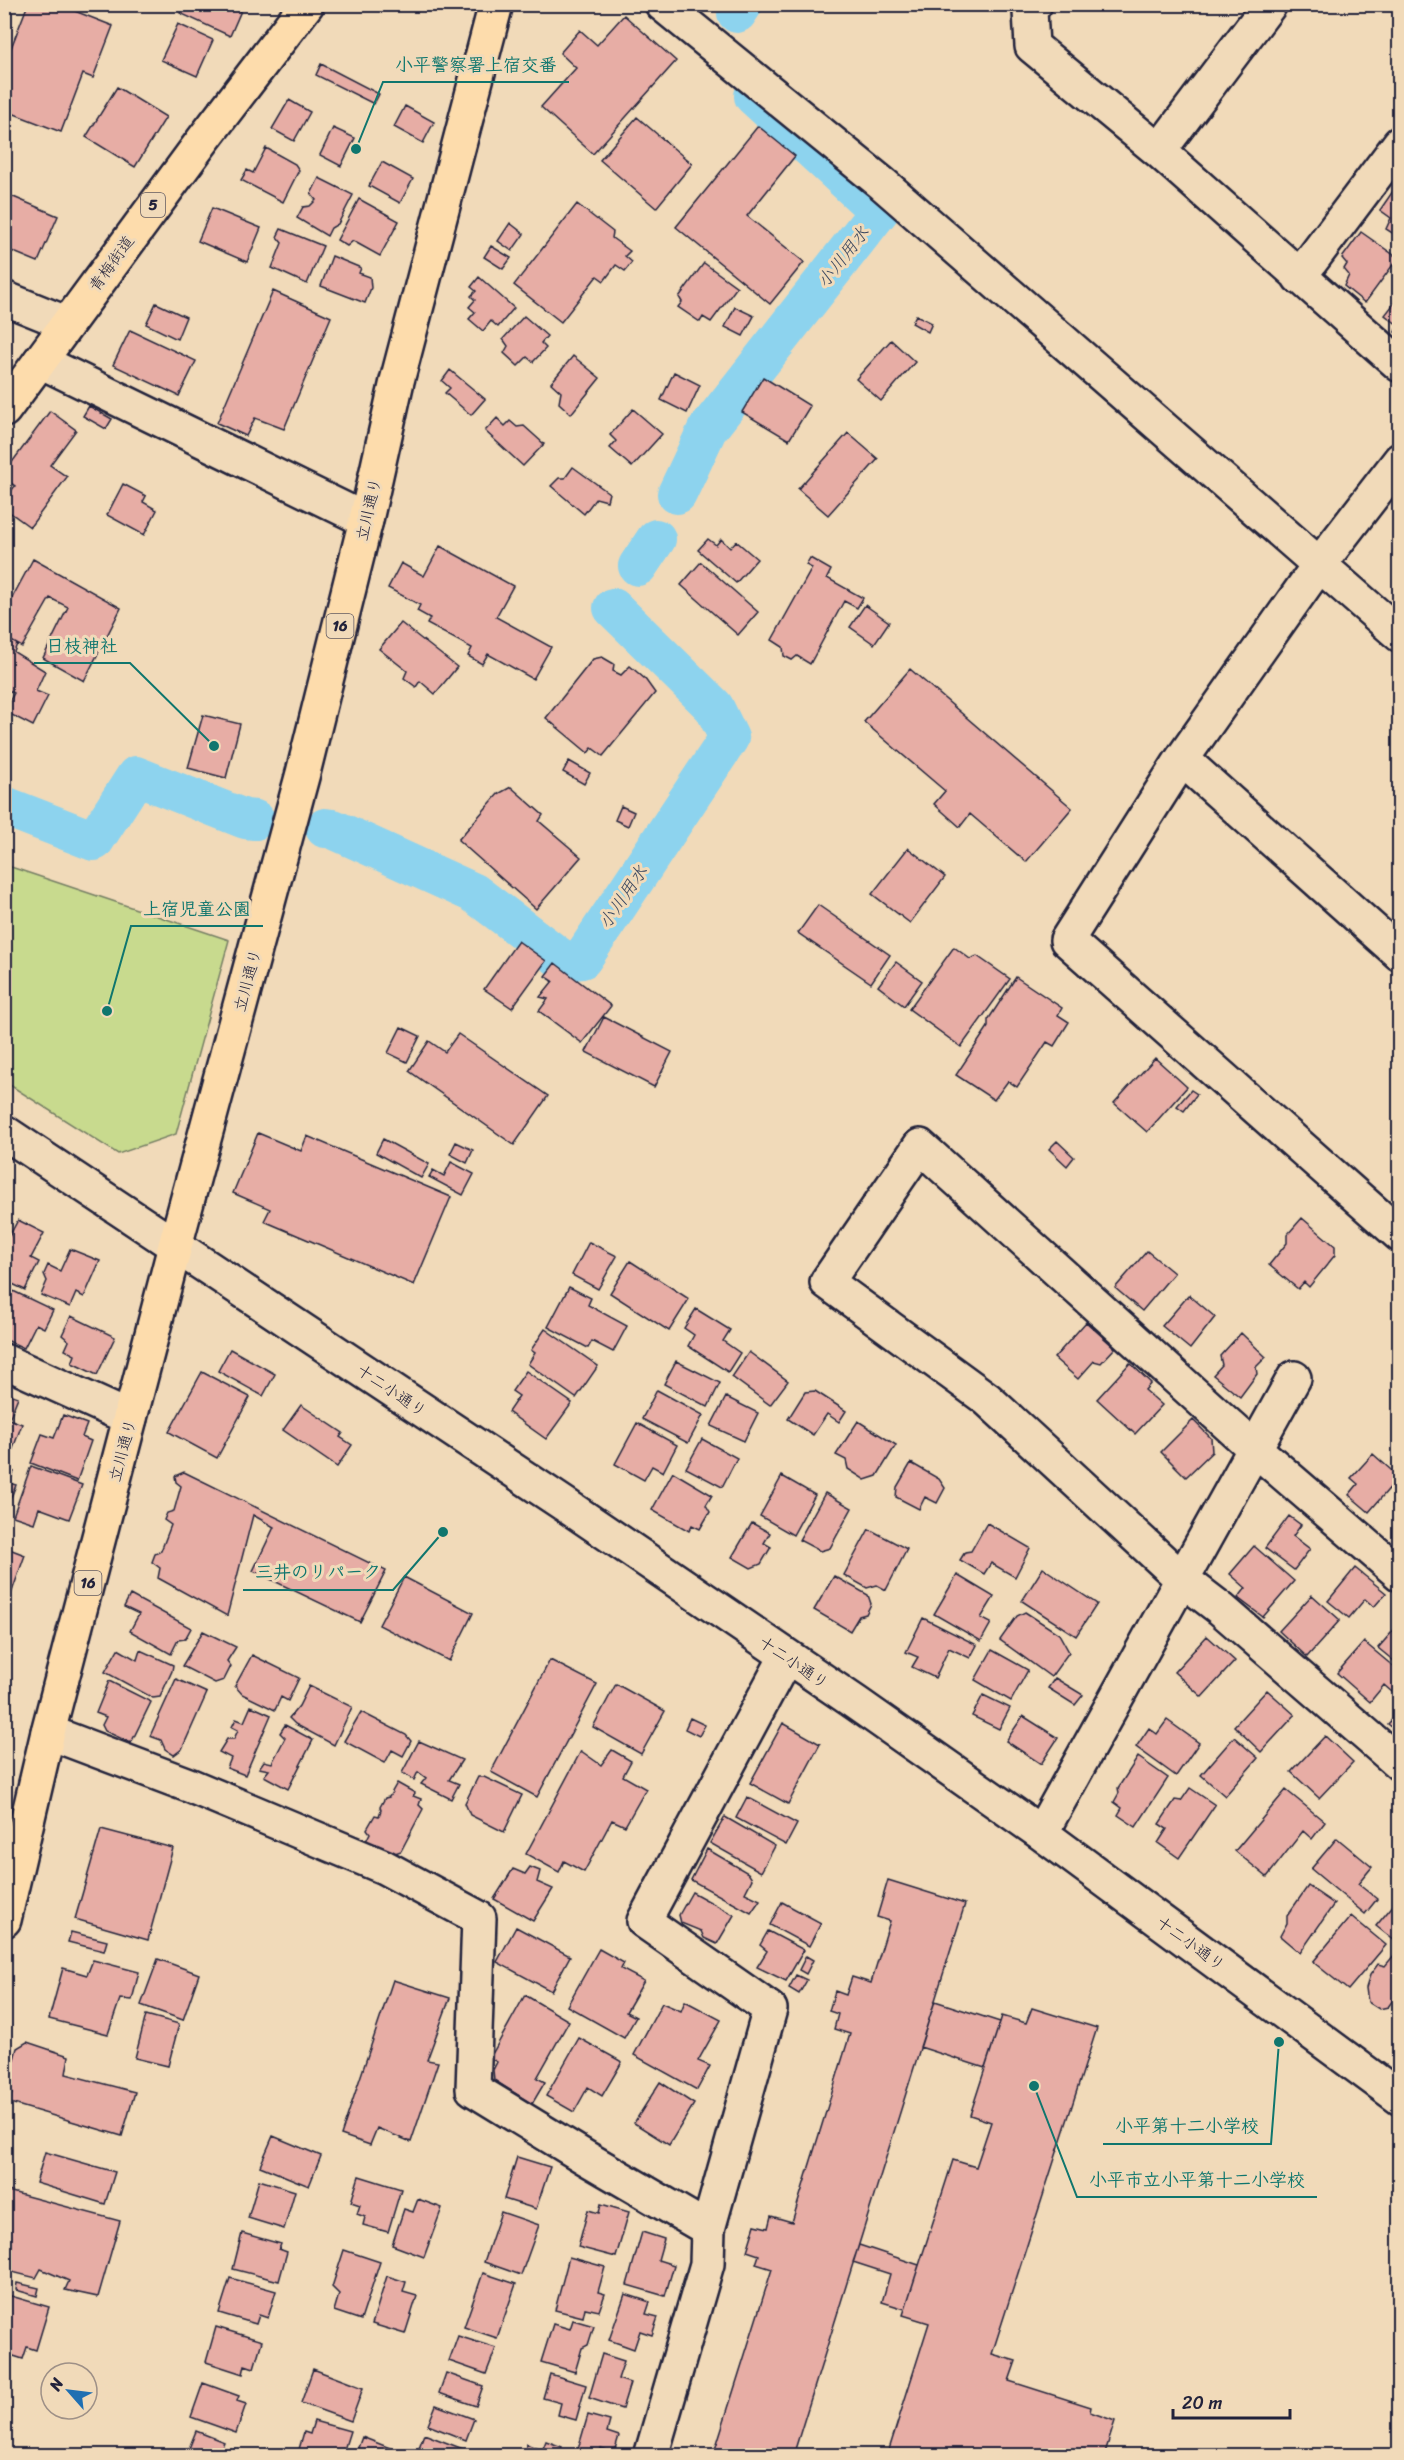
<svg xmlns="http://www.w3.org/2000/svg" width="1404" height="2460" viewBox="0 0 1404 2460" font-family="Sriracha,'Klee One',sans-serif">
	<rect width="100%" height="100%" fill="#f1dab9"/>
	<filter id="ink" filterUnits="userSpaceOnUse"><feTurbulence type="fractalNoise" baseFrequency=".0167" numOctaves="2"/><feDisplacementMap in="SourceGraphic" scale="12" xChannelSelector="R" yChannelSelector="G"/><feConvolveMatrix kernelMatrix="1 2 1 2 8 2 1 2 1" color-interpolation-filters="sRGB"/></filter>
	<g filter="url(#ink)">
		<path fill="#c8da8e" stroke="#757e64" stroke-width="1.5" d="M5 865 229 940 176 1134 118 1154 5 1082Z"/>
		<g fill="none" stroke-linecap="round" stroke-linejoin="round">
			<path stroke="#8dd3ee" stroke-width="40" d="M737 13 743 4
				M677 494 707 430 879 211 754 96
				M638 566 656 539
				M4 806 94 841 136 776 245 819 255 820
				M325 828 333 829 474 893 564 961 582 959 729 738 714 707 613 608"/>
		</g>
		<path fill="#e7ada5" stroke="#22223b" stroke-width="1.5" d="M28 4H57L113 26 93 78 83 74 61 132 4 110V66Z
			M184 4H239L243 6 230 36 180 13Z
			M624 15 676 61 593 154 541 107 576 68 560 53 580 30 597 45Z
			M178 24 213 40 197 76 161 60Z
			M321 64 379 94 374 104 316 75Z
			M117 87 166 117 135 167 86 137Z
			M289 100 310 112 294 141 272 129Z
			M405 106 434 122 423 143 394 127Z
			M637 117 692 164 656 208 600 160Z
			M758 126 795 156 747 216 804 262 770 304 676 227Z
			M333 128 355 138 341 166 320 155Z
			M266 148 295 164 299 170 283 202 241 180 247 170 253 173Z
			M382 162 413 179 400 203 369 186Z
			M319 178 353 195 338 224 331 228 327 236 297 218 303 207 310 206 316 200 311 194Z
			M1400 181V238L1386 229 1391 218 1380 210Z
			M4 193 58 216 38 262 4 248Z
			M359 199 399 221 380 256 353 241 347 246 337 240Z
			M577 204 613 232 612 238 630 251 625 256 632 262 625 271 616 265 604 281 597 276 561 322 514 285Z
			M212 208 261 228 247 262 198 241Z
			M510 223 524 234 512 251 498 241Z
			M281 229 323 246 307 284 272 268 282 243 277 237Z
			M1361 232 1398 258 1365 303 1344 286 1349 275 1344 269 1347 264 1342 258Z
			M491 246 511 258 503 269 484 257Z
			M332 256 361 268 359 273 370 277 371 288 365 303 321 286Z
			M704 263 737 287 711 322 703 317 700 322 678 307 682 302 679 297Z
			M479 277 514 308 498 327 491 321 483 331 469 319 475 312 469 307 475 300 471 296 476 291 471 287Z
			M273 291 331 317 284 429 255 418 246 436 217 423Z
			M1400 296V336L1395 332 1398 325 1385 315Z
			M156 303 186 317 177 339 146 324Z
			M735 307 754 316 743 336 725 327Z
			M916 315 932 323 928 332 912 323Z
			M524 316 547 336 541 343 546 348 533 362 527 357 518 366 504 353 508 346 503 339Z
			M130 330 196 361 179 396 113 365Z
			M891 340 915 362 881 401 856 379Z
			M573 356 600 378 571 414 559 403 561 392 551 383Z
			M450 370 485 399 471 415 445 393 450 388 442 381Z
			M674 372 700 385 687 413 661 400Z
			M763 377 810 406 789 440 742 412Z
			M89 406 112 419 106 429 83 416Z
			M633 409 662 434 632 467 610 448 616 441 610 435Z
			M50 411 76 430 50 465 67 477 30 527 4 508V500L15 486 4 478V473Z
			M497 418 505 426 510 421 517 427 524 426 544 444 523 466 485 431Z
			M848 433 878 459 828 515 798 489Z
			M573 467 609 493 607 501 596 498 584 514 551 486 559 478H565Z
			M123 484 146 496 143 502 157 510 144 535 107 515Z
			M708 539 716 545 721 539 730 548 736 541 757 559 736 583 698 550Z
			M440 546 513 586 496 617 551 647 533 679 488 654 482 664 468 656 472 648 427 624 430 618 417 611 420 605 388 588 401 563 424 576Z
			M810 558 831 570 827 578 863 598 857 608 844 601 810 664 797 656 792 660 784 656 783 647 772 640 812 568 806 565Z
			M33 559 121 608 84 681 43 658 68 607 50 598 22 647 4 637V613Z
			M701 562 758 612 738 635 681 585Z
			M865 605 889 622 874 644 850 627Z
			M401 623 457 667 435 694 420 681 416 687 404 678 407 671 379 649Z
			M4 637 17 644 14 652 45 671 36 691 48 696 33 726 4 711 14 693 4 688Z
			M602 657 614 664 613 671 621 675 630 666 645 679 655 693 603 756 592 748 588 753 546 718 593 659Z
			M910 669 1072 808 1026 862 970 814 960 827 934 804 945 791 864 722Z
			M203 715 240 724 226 778 188 768Z
			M569 761 590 773 584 784 563 772Z
			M511 787 543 815 539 821 581 857 536 909 458 840 498 794Z
			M621 806 634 812 628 826 615 820Z
			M908 848 945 877 910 923 872 894Z
			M818 905 890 955 871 983 798 933Z
			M518 941 546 961 512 1008 484 989Z
			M954 947 970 959 977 956 1010 979 961 1047 909 1009Z
			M896 962 922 981 904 1006 878 986Z
			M555 963 611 1006 582 1043 539 1011 548 999 540 997 553 981 545 976Z
			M1016 977 1062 1008 1058 1015 1069 1022 1054 1046 1047 1042 1017 1087 1008 1081 994 1100 956 1075 988 1027V1020Z
			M604 1017 672 1052 654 1087 586 1052Z
			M401 1027 420 1036 407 1062 388 1053Z
			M458 1034 548 1096 514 1145 409 1071 429 1041 445 1052Z
			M1155 1058 1187 1087 1147 1132 1114 1103Z
			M1191 1090 1197 1094 1184 1111 1177 1106Z
			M258 1133 301 1151 307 1136 451 1197 414 1285 264 1221 270 1209 233 1193Z
			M383 1139 429 1164 421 1178 376 1153Z
			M1057 1141 1074 1157 1067 1166 1049 1149Z
			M456 1142 473 1150 467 1163 450 1154Z
			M451 1162 474 1174 463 1195 429 1177 433 1170 444 1176Z
			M1302 1218 1335 1246V1255L1309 1287 1304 1282 1298 1289 1269 1265 1287 1243V1235Z
			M18 1220 44 1233 31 1258 39 1262 25 1290 4 1280V1246Z
			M589 1242 617 1256 598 1289 572 1275Z
			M70 1249 100 1261 84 1297 76 1293 70 1307 41 1295 47 1281 44 1274 48 1265 60 1271Z
			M1147 1251 1174 1273 1142 1311 1115 1288Z
			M630 1261 689 1299 669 1331 610 1293Z
			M569 1287 591 1298 588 1305 627 1326 613 1352 592 1341 588 1348 548 1327Z
			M11 1290 53 1310 44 1328 36 1324 24 1348 4 1339V1304Z
			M1189 1295 1215 1317 1190 1349 1162 1326Z
			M696 1309 730 1330 723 1341 740 1353 728 1372 688 1346 694 1335 684 1328Z
			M71 1316 115 1337 97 1375 72 1363 75 1355 65 1350 69 1341 62 1335Z
			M1086 1322 1115 1348 1101 1363 1094 1361 1078 1379 1054 1358Z
			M545 1329 598 1366 576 1398 528 1364 535 1353 531 1350Z
			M1241 1333 1266 1357 1256 1367 1257 1374 1240 1397 1213 1375 1222 1365 1220 1356Z
			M230 1349 275 1374 263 1396 218 1371Z
			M749 1352 788 1381 770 1405 732 1377Z
			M676 1361 720 1383 708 1407 664 1384Z
			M1130 1363 1151 1383 1145 1390 1162 1405 1135 1434 1097 1399Z
			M526 1371 572 1403 546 1439 508 1412 519 1396 512 1391Z
			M202 1372 250 1397 217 1458 169 1432Z
			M657 1390 703 1415 688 1443 642 1419Z
			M815 1391 846 1411 839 1422 827 1414 813 1435 788 1419 805 1392Z
			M4 1392 18 1397 9 1419 22 1424 7 1465 4 1464Z
			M726 1397 758 1413 744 1441 711 1426Z
			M301 1405 343 1433 340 1437 352 1445 337 1467 283 1430Z
			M63 1415 87 1424 82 1437 91 1441 77 1481 31 1463 42 1434 54 1438Z
			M1193 1420 1211 1438 1212 1452 1186 1477 1161 1452Z
			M858 1421 896 1445 877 1476 865 1480 848 1469 846 1460 836 1455Z
			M637 1423 677 1445 663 1472 652 1466 644 1480 615 1464Z
			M702 1439 737 1458 722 1487 686 1468Z
			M1373 1454 1399 1477 1369 1512 1349 1495 1358 1484 1351 1478Z
			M911 1463 939 1479 945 1488 937 1503 925 1497 919 1509 896 1497 897 1487Z
			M31 1466 82 1485 69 1519 39 1508 34 1523 13 1516Z
			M4 1468 14 1472 9 1483 16 1485 5 1512Z
			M184 1472 386 1571 360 1622 253 1571 274 1527 253 1515 227 1616 158 1578 160 1568 152 1562 155 1554 161 1551 171 1525 164 1520 167 1513 174 1511 181 1486 176 1482 175 1476Z
			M673 1472 712 1495 706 1505 710 1512 700 1529 692 1525 689 1531 652 1510Z
			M782 1476 815 1495 793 1535 760 1516Z
			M825 1493 852 1508 830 1548 820 1551 799 1540Z
			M1289 1516 1301 1525 1293 1536 1310 1549 1294 1570 1265 1548Z
			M752 1523 770 1533 764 1543 771 1547 761 1564 751 1568 732 1557Z
			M987 1523 1030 1548 1015 1577 991 1563 984 1574 960 1560 965 1552 971 1551Z
			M869 1529 907 1549 886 1590 877 1585 867 1588 844 1575Z
			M1254 1546 1294 1581 1263 1617 1238 1598 1246 1588 1230 1574Z
			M4 1547 25 1555 4 1614Z
			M1043 1568 1097 1604 1076 1636 1022 1601Z
			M1355 1568 1386 1593 1374 1607 1365 1599 1349 1618 1328 1601Z
			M957 1575 994 1597 981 1618 991 1623 981 1641 934 1614Z
			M834 1576 868 1595 871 1604 866 1614 859 1616 850 1631 814 1610Z
			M404 1577 473 1613 449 1661 379 1625Z
			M130 1595 191 1628 185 1639 178 1640 171 1654 130 1631 139 1614 124 1607Z
			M1312 1595 1340 1620 1307 1657 1279 1631Z
			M1025 1612 1059 1634 1069 1652 1051 1677 1000 1640 1017 1616Z
			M923 1618 977 1645 970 1658 949 1648 935 1678 912 1667 918 1657 906 1652Z
			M1400 1623V1666L1378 1648Z
			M203 1631 236 1647 227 1661 231 1666 224 1680 215 1683 182 1666Z
			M1207 1636 1235 1661 1202 1697 1174 1672Z
			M1364 1642 1400 1672V1684L1392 1692 1384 1685 1370 1702 1337 1673Z
			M118 1649 137 1660 140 1650 173 1665 172 1671 160 1697 153 1698 105 1672Z
			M992 1650 1028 1670 1011 1701 975 1680Z
			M252 1655 299 1678 288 1701 281 1697 275 1710 242 1694 235 1686Z
			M550 1660 597 1684 537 1797 491 1772Z
			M1055 1678 1083 1695 1075 1705 1048 1688Z
			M176 1679 207 1693 182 1749 174 1755 165 1749 161 1740 150 1736Z
			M109 1681 151 1702 131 1743 105 1731 102 1725 106 1717 96 1713Z
			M616 1684 665 1711 641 1754 593 1727Z
			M309 1686 352 1707 334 1745 295 1724 289 1718 299 1706Z
			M1267 1690 1295 1715 1261 1752 1234 1726Z
			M983 1695 1010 1708 999 1729 972 1716Z
			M251 1706 271 1715 245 1775 227 1768 231 1758 219 1752 227 1739H234L238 1730 232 1727 236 1719 244 1722Z
			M1400 1711V1734L1388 1724Z
			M361 1712 406 1735 411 1741 403 1756 392 1750 385 1763 344 1741Z
			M1023 1716 1058 1738 1041 1764 1006 1741Z
			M690 1718 705 1725 699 1736 685 1729Z
			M1167 1720 1199 1743 1176 1776 1136 1747 1149 1728 1157 1734Z
			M783 1723 820 1744 788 1804 750 1783Z
			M285 1725 313 1740 288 1789 264 1776 269 1770 259 1768 264 1761 272 1763 285 1738 280 1733Z
			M1325 1736 1353 1762 1319 1798 1291 1772Z
			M1234 1737 1258 1758 1225 1796 1201 1775Z
			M419 1741 462 1760 449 1780 459 1784 451 1799 421 1784 426 1778 418 1772 414 1780 402 1773Z
			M612 1750 631 1761 623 1776 646 1789 625 1826 612 1820 584 1872 564 1861 559 1872 526 1854 581 1751 601 1765Z
			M1138 1757 1168 1778 1136 1827 1118 1815 1122 1808 1114 1802 1119 1793 1118 1788Z
			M478 1777H484L522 1795 504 1832 470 1815 465 1803Z
			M397 1783 415 1793 413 1796 421 1799 419 1805 423 1809 401 1851 395 1853 366 1841 370 1833 367 1829 375 1815 379 1816 381 1810 380 1807 385 1798 389 1797Z
			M1190 1788 1215 1805 1179 1858 1158 1843 1167 1829 1159 1824 1175 1800 1181 1801Z
			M1286 1790 1325 1822 1312 1839 1303 1831 1267 1877 1235 1851Z
			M747 1797 797 1824 786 1845 736 1818Z
			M725 1817 775 1846 761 1872 710 1843Z
			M101 1829 173 1848 148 1940 75 1919Z
			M1337 1838 1372 1867 1358 1884 1377 1899 1365 1914 1311 1869Z
			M707 1849 748 1873 752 1879 745 1893 760 1900 751 1913 691 1880Z
			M530 1867 540 1871 537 1882 553 1889 533 1921 494 1899 513 1869 525 1874Z
			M888 1880 965 1904 793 2456H713L772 2269 756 2264 759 2255 747 2251 755 2225 768 2228 771 2216 792 2222 850 2034 834 2029 838 2014 829 2011 835 1991 846 1995 852 1977 871 1983 890 1921 877 1917Z
			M1308 1886 1334 1904 1300 1953 1280 1936 1287 1923V1916Z
			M692 1892 734 1915 717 1944 704 1938 701 1931 681 1923 679 1915Z
			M1400 1897V1945L1376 1926Z
			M782 1902 821 1923 809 1946 770 1925Z
			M1351 1916 1386 1945 1348 1990 1313 1962Z
			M516 1927 570 1956 551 1991 497 1962Z
			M768 1931 804 1950 786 1981 757 1967 767 1951 760 1945Z
			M71 1932 107 1941 104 1951 68 1942Z
			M599 1949 624 1963 621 1969 644 1981 626 2012 636 2017 624 2038 567 2006Z
			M1395 1954 1400 1958V1998L1396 1996 1388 2007 1379 2009 1368 2002 1366 1988 1370 1975 1378 1964 1385 1966Z
			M806 1956 813 1960 806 1974 799 1970Z
			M158 1959 199 1974 183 2020 141 2005Z
			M93 1960 139 1972 132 2000 120 1999 108 2034 49 2019 63 1968 87 1975Z
			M796 1975 807 1980 799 1994 789 1988Z
			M393 1980 450 1998 427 2060 438 2062 411 2142 377 2128 370 2145 341 2135Z
			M525 1995 569 2021 537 2078 545 2082 532 2104 494 2080 493 2070 497 2062 490 2058Z
			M685 2001 721 2020 698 2061 710 2066 697 2090 634 2055 662 2003 681 2011Z
			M935 2001 1000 2022 985 2068 920 2047Z
			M1032 2008 1097 2028 992 2354 1016 2361 1009 2381 1091 2407 1090 2412 1115 2421 1104 2456H887L929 2323 903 2315 953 2160 976 2167 991 2122 970 2115 1002 2016 1026 2023Z
			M146 2015 179 2024 168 2066 135 2058Z
			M579 2038 622 2062 602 2096 588 2087 574 2112 546 2096Z
			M27 2042 69 2056 66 2074 135 2092 122 2136 10 2103 12 2092 6 2089 17 2048Z
			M660 2082 694 2104 669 2145 634 2123Z
			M273 2136 321 2156 309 2186 260 2166Z
			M45 2152 115 2172 105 2204 36 2183Z
			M517 2157 550 2167 536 2209 504 2199Z
			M359 2176 401 2189 388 2232 363 2225 365 2217 357 2214 360 2205 351 2202Z
			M259 2180 295 2191 284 2229 248 2218Z
			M4 2190 120 2221 98 2297 65 2290 69 2281 41 2269 36 2278 4 2270Z
			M418 2199 442 2208 424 2257 392 2245 404 2209 413 2212Z
			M601 2204 629 2212 616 2257 578 2247 588 2210 599 2213Z
			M501 2212 539 2225 521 2275 484 2262Z
			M642 2232 664 2239 658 2260 674 2265 665 2296 627 2285Z
			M242 2233 281 2244 279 2249 287 2252 279 2281 233 2269Z
			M859 2245 919 2265 905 2309 882 2302 890 2274 853 2262Z
			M344 2250 380 2262 361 2320 334 2311 339 2294 332 2287Z
			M569 2257 605 2267 598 2292 605 2294 599 2311 585 2308 583 2317 555 2310Z
			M483 2273 516 2284 497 2338 464 2327Z
			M387 2276 406 2282 403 2292 417 2296 405 2334 372 2324Z
			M230 2278 276 2291 268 2318 259 2315 256 2324 219 2313Z
			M17 2283 39 2288 37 2296 16 2290Z
			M4 2294 49 2307 36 2350 27 2347 23 2359 4 2353Z
			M625 2294 650 2302 646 2314 658 2317 652 2335 640 2331 634 2349 609 2340Z
			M573 2320 594 2326 588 2345 582 2348 575 2372 541 2362 553 2324 570 2329Z
			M216 2327 262 2341 254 2368 245 2365 243 2374 206 2362Z
			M458 2336 496 2348 486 2374 449 2361Z
			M602 2354 624 2361 618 2379 630 2383 622 2409 589 2398Z
			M313 2369 363 2388 351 2421 301 2403Z
			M446 2373 483 2386 476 2406 439 2393Z
			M550 2374 586 2385 576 2420 558 2415 561 2403 543 2398Z
			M203 2383 239 2396 237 2401 246 2404 236 2433 191 2417Z
			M436 2405 474 2419 466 2440 428 2425Z
			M588 2415 610 2421 607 2432 619 2436 614 2452 601 2448 598 2456H576Z
			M314 2421 350 2431 342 2456H297L304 2432 310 2434Z
			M196 2431 224 2442 218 2456H186Z
			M424 2434 463 2449 460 2456H416Z
			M362 2437 395 2450 393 2456H355Z
			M546 2441 562 2447 558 2456H522L527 2444 542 2451Z"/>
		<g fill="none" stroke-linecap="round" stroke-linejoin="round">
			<g stroke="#22223b" stroke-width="38">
				<path id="minor" d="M662 4 883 184 1400 635
					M1035 4 1030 11 1032 46 1159 151 1400 365
					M1159 151 1270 4
					M1299 277 1400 143
					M4 298 66 323
					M40 361 366 520
					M1400 460 1319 565 1182 759 1400 954
					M1182 759 1067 940 1400 1235
					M4 1132 567 1506 856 1703 1041 1833 1400 2098
					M4 1361 130 1418
					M1400 1574 1255 1449 920 1146 827 1282 987 1399 1182 1579 1221 1609 1400 1764
					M48 1732 191 1786 384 1867 479 1918 473 2089 586 2158 708 2229
					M1041 1833 1294 1378
					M651 2456 707 2264 708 2229 770 2009 644 1921 786 1657"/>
			</g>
			<g stroke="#22223b" stroke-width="38">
				<path id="major" d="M4 410 203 140 307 4
					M4 1920 48 1732 175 1246 303 773 366 520 397 381 496 4"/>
			</g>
			<use href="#minor" stroke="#f1dab9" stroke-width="33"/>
			<use href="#major" stroke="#fddcac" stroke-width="33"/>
		</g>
	</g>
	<g text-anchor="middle" stroke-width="6" stroke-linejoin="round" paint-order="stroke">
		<g fill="#f1dab9" stroke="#605961" stroke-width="1.5">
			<rect x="141" y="193" width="24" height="24" rx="4.5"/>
			<rect x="326.5" y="614" width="27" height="24" rx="4.5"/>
			<rect x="74.5" y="1571" width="27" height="24" rx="4.5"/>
		</g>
		<g font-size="15" font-weight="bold" fill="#22223b">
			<text x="153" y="210">5</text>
			<text x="340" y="631">16</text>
			<text x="88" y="1588">16</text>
		</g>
		<g font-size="16" fill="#22223b" stroke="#f1dab9">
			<text transform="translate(111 263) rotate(-54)" y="6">青梅街道</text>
			<text transform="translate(368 509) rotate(-77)" y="6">立川通り</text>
			<text transform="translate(247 980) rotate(-75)" y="6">立川通り</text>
			<text transform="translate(392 1390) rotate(34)" y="6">十二小通り</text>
			<text transform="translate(122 1450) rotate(-75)" y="6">立川通り</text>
			<text transform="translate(794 1662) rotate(34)" y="6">十二小通り</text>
			<text transform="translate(1191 1943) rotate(36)" y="6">十二小通り</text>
		</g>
		<g font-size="18" font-style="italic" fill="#37455f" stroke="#f1dab9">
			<text transform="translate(843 257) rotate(-52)" y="6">小川用水</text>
			<text transform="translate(623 897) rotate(-56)" y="6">小川用水</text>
		</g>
	</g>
	<path fill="none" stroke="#0f766e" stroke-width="2" d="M356 149L383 82H569M214 746L130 663H34M107 1011L131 926H263M443 1532L393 1590H243M1279 2042L1271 2144H1103M1034 2086L1077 2197H1317"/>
	<g fill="#0f766e" stroke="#f1dab9" stroke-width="2">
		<circle cx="356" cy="149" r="6"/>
		<circle cx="214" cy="746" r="6"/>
		<circle cx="107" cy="1011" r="6"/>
		<circle cx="443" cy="1532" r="6"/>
		<circle cx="1279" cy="2042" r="6"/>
		<circle cx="1034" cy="2086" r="6"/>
	</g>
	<g font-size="18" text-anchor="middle" font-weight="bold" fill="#0f766e" stroke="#f1dab9" stroke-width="6" stroke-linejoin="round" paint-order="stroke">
		<text x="476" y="71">小平警察署上宿交番</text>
		<text x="82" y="652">日枝神社</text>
		<text x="197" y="915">上宿児童公園</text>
		<text x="318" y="1578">三井のリパーク</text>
		<text x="1187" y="2132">小平第十二小学校</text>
		<text x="1197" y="2186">小平市立小平第十二小学校</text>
	</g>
	<rect width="1404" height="2460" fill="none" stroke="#f1dab9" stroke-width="24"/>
	<rect x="12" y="12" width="1380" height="2436" fill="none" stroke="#22223b" stroke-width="2" filter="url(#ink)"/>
	<g transform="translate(69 2391) rotate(298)"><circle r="28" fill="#f1dab9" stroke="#9e9087" stroke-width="1.5"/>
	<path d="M0-4.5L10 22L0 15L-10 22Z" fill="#1f6fb2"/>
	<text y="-9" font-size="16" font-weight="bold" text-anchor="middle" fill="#22223b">N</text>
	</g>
	<path d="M1173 2409v9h117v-9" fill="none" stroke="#22223b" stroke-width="3"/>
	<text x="1182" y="2409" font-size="18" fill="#22223b" stroke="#f1dab9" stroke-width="4.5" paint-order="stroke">20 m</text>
</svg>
